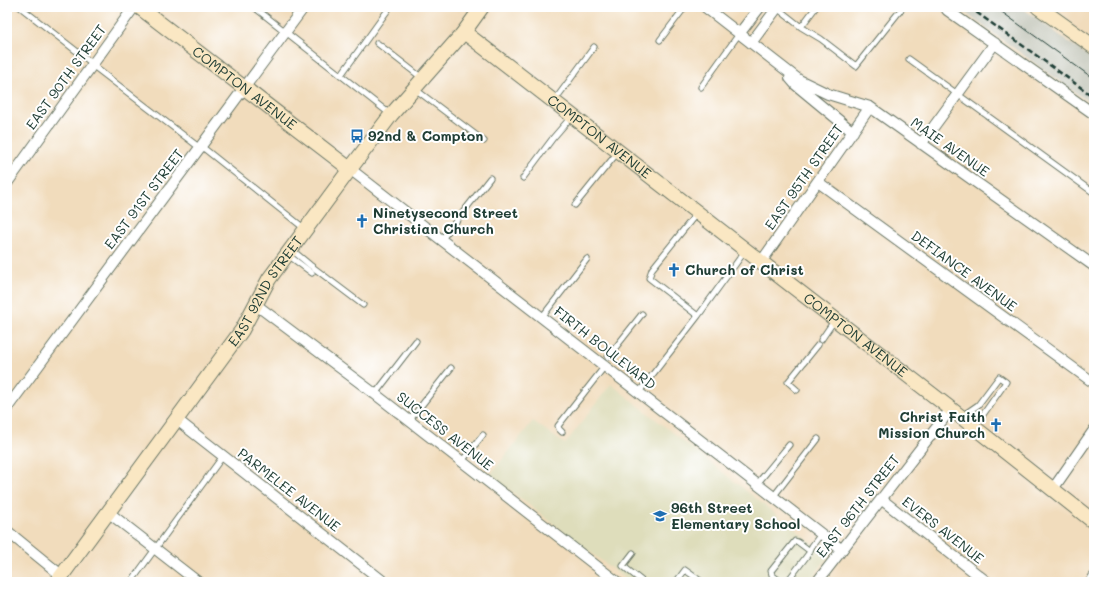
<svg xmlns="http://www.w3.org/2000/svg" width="1101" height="589" viewBox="0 0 1101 589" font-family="Mali,sans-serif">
	<rect width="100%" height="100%" fill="#fff"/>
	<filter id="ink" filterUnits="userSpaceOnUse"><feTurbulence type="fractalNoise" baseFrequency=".025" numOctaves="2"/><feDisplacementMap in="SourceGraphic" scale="8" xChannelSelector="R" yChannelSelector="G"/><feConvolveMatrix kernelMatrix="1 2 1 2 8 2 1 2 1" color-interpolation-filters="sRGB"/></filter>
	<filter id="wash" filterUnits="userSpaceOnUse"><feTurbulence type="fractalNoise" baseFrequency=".012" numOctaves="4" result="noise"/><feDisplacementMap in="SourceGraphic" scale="16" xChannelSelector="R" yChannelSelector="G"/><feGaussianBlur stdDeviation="0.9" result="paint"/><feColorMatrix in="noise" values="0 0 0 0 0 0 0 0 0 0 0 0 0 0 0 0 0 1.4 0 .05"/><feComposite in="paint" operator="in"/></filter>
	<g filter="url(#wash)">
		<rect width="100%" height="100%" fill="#f1dcbc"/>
		<path fill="#deddbb" d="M611 384 829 556 809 582H629L490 475 533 421 565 444Z"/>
		<path fill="#c3c6b9" d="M957 7H1021L1094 60V106Z"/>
	</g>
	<g filter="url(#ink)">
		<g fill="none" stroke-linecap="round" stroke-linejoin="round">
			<g stroke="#687564" stroke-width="7">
				<path id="lane" d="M20 7 93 64
					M254 7 390 114
					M777 8 801 27 816 7
					M801 27 821 39 856 66 903 7
					M660 40 685 7
					M377 43 422 78
					M909 59 1094 193
					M92 65 200 148
					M341 75 390 7
					M701 87 739 34
					M415 89 484 141
					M555 100 594 47
					M201 146 305 229
					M523 178 553 138 572 116
					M575 205 618 152
					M697 213 652 269 649 278 698 316
					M442 239 490 178
					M292 250 310 265 363 305
					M288 255 312 273
					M542 317 587 259
					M821 340 834 321
					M608 357 642 314
					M797 390 788 382 818 345
					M639 392 698 316 745 251
					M375 394 416 341
					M962 416 978 405 999 377 1006 382 975 426
					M409 421 451 368
					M562 432 559 429 558 426 605 366
					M462 461 483 435
					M757 484 789 445
					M773 497 818 439
					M633 553 623 566 643 582
					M131 582 223 456
					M676 582 685 570 702 582
					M781 582 772 575 771 571 795 541 798 542 810 551
					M787 582 809 553 812 546 821 534"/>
			</g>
			<g stroke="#687564" stroke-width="12">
				<path id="street" d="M705 7 799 80 828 94 870 107 1094 266
					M947 10 1094 114
					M739 34 760 7
					M751 43 777 8 776 7
					M790 78 796 85 853 132
					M921 144 995 43
					M350 169 842 550
					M818 182 1094 383
					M7 183 134 7
					M761 262 870 107
					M255 304 375 394 617 582
					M7 408 304 7
					M176 419 384 582
					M1053 489 1094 430
					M881 499 987 582
					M108 512 198 582
					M7 531 61 575
					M817 582 951 409
					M1091 582 1094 577"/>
			</g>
			<g stroke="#687564" stroke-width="16">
				<g id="secondary">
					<path id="s1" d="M139 7 350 169"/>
					<path d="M1038 7 1094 47"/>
					<path id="s2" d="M464 32 951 409 1094 522"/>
					<path id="s3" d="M57 582 242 330 269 279 350 169 391 115 464 32 482 7"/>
				</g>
			</g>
			<use href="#lane" stroke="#fff" stroke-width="5"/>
			<use href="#street" stroke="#fff" stroke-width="10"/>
			<use href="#secondary" stroke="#fae7c3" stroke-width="14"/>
			<path stroke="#1f3d34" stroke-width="1" d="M995 7 1094 79"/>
			<path stroke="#1f3d34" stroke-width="2.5" stroke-dasharray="6 3" stroke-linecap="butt" d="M969 7 1094 97"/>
		</g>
	</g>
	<defs>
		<g id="bus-bare" transform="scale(1.08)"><path d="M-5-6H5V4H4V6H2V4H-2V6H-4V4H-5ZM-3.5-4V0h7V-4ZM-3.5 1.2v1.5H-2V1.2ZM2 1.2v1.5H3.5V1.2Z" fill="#1f6fb2" stroke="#fff" stroke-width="2.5" paint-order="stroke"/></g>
		<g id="church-bare" transform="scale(1.08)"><path d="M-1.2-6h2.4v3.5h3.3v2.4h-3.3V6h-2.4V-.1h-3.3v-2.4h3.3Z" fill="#1f6fb2" stroke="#fff" stroke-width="2.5" paint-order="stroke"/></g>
		<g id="school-bare" transform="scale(1.08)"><path d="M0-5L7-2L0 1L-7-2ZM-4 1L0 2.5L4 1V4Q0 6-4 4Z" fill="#1f6fb2" stroke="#fff" stroke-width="2.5" paint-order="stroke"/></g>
	</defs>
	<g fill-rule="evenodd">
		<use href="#bus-bare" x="357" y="136"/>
		<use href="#church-bare" x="362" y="221"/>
		<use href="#church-bare" x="674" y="270"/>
		<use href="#church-bare" x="996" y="425"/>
		<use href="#school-bare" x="660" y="516"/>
	</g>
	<g text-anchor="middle" stroke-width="4" stroke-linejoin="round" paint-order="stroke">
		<g font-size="14" fill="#1f3d34" stroke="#fff">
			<text transform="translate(66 77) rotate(-54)" y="5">EAST 90TH STREET</text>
			<text dy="5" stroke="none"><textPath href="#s1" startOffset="133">COMPTON AVENUE</textPath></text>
			<text dy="5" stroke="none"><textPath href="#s2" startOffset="171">COMPTON AVENUE</textPath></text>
			<text transform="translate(950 147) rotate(35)" y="5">MAIE AVENUE</text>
			<text transform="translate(804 177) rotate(-55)" y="5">EAST 95TH STREET</text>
			<text transform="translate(144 199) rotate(-53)" y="5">EAST 91ST STREET</text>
			<text transform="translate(964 271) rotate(36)" y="5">DEFIANCE AVENUE</text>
			<text dy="5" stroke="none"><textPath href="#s3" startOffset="358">EAST 92ND STREET</textPath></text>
			<text dy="5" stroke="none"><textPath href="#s2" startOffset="495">COMPTON AVENUE</textPath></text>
			<text transform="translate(605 348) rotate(38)" y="5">FIRTH BOULEVARD</text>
			<text transform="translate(445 431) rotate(38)" y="5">SUCCESS AVENUE</text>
			<text transform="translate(289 490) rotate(38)" y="5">PARMELEE AVENUE</text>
			<text transform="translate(858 506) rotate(-52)" y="5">EAST 96TH STREET</text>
			<text transform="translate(943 530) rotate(38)" y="5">EVERS AVENUE</text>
		</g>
		<g font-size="14" font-weight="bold" fill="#1f3d34" stroke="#fff" text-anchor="start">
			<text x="368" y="141">92nd &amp; Compton</text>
			<text x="373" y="218">Ninetysecond Street<tspan x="373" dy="16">Christian Church</tspan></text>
			<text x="685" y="275">Church of Christ</text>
			<text x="985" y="422" text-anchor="end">Christ Faith<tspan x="985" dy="16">Mission Church</tspan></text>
			<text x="671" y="513">96th Street<tspan x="671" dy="16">Elementary School</tspan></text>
		</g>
	</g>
	<rect width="1101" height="589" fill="none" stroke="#fff" stroke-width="24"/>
</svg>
